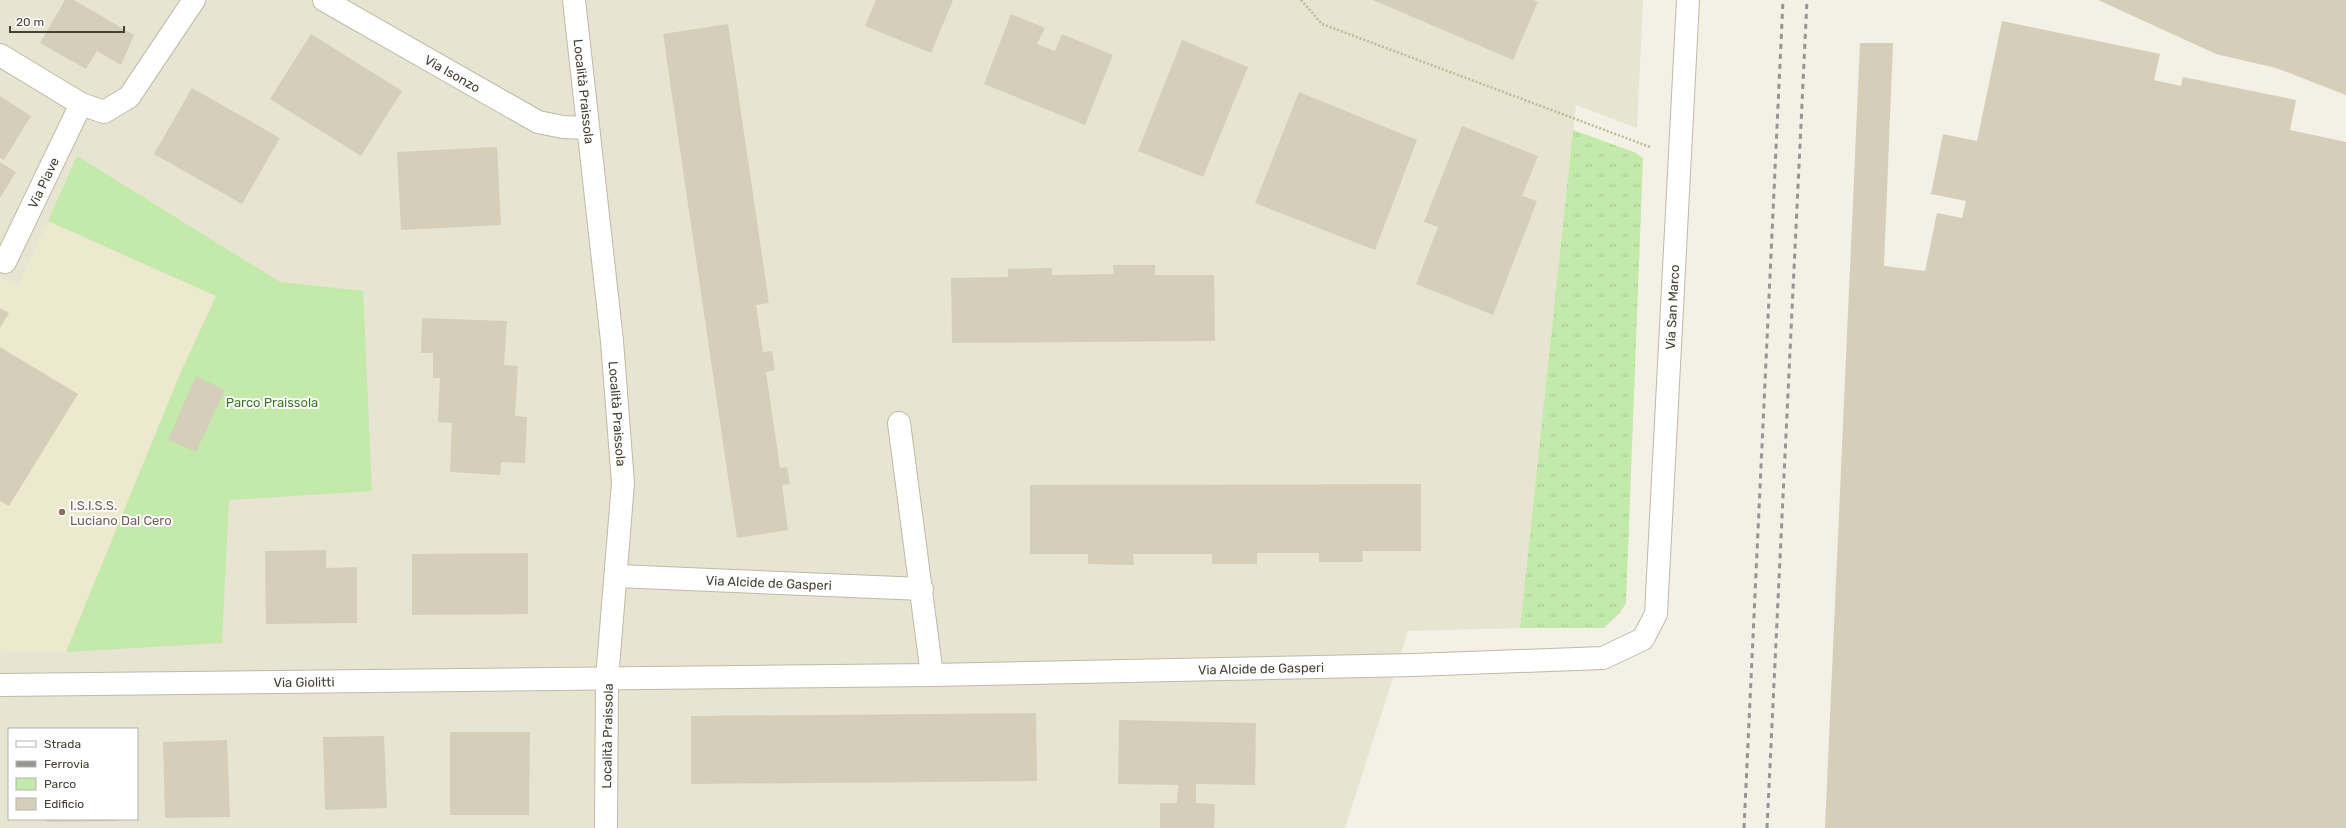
<svg xmlns="http://www.w3.org/2000/svg" width="2346" height="828" viewBox="0 0 2346 828" font-family="Rubik,sans-serif">
	<defs>
		<pattern id="grass-tufts" width="24" height="20" patternUnits="userSpaceOnUse"><rect width="24" height="20" fill="#c3e9ab"/><path d="M3 7l-1-3M5 7V3M7 7l1-3M15 17l-1-3M17 17v-4M19 17l1-3" fill="none" stroke="#a9c994"/></pattern>
	</defs>
	<rect width="100%" height="100%" fill="#f3f1e5"/>
	<path fill="#e7e4d2" fill-rule="evenodd" d="M0 0H1643L1637 128 1576 105 1520 628 1408 631 1345 828H0ZM9 729H137V819H9Z"/>
	<path fill="#ede9ce" d="M48 221 216 296 180 374 66 652 0 651V277L18 285Z"/>
	<path fill="url(#grass-tufts)" d="M1573 130 1634 152 1643 158 1626 603 1620 613 1604 628H1520Z"/>
	<path fill="#c3e9ab" d="M77 156 280 282 363 291 372 491 229 500 222 643 66 652 180 374 216 296 48 221Z"/>
	<path fill="#d5cfba" d="M65 0H74L134 35 121 65 97 51 86 69 40 43Z
		M876 0H953L931 53 865 26Z
		M1373 0H1533L1538 2 1513 60Z
		M2098 0H2346V95L2276 68 2216 54Z
		M1011 14 1045 28 1037 44 1055 51 1062 34 1113 55 1085 125 984 84Z
		M2002 21 2160 54 2154 80 2181 86 2183 77 2296 100 2290 130 2346 142V828H1825L1860 43H1893L1884 266 1925 271 1937 213 1962 218 1966 201 1931 194 1943 134 1977 141Z
		M728 24 769 303 756 305 763 352 772 351 775 370 766 372 780 468 787 467 790 484 782 485 788 530 737 538 663 34Z
		M311 34 402 91 361 156 270 99Z
		M1182 40 1248 67 1203 177 1138 151Z
		M192 88 280 138 242 204 154 154Z
		M1299 92 1417 140 1375 250 1255 203Z
		M0 96 31 116 4 160 0 158Z
		M1462 126 1538 156 1522 196 1537 201 1493 315 1416 284 1438 227 1424 222Z
		M497 147 501 225 401 230 397 152Z
		M0 162 16 172 0 198Z
		M1113 265H1155V275H1214L1215 341 952 343 951 278 1008 277V269L1052 268V275L1114 274Z
		M0 308 9 313 0 328Z
		M422 318 507 321 504 365 518 366 515 416 527 417 525 463 501 462 500 475 450 472 452 423 438 422 440 378H433V353H421Z
		M0 347 78 394 9 506 0 501Z
		M196 376 225 390 196 452 168 440Z
		M1421 484V551H1362L1363 562H1319V553H1257V564H1212V554H1133L1134 565 1088 564V554H1030V485Z
		M326 550V568L357 567V623L266 624 265 551Z
		M528 553V614L412 615V554Z
		M1036 713 1037 781 691 784V716Z
		M1119 720 1256 723 1255 785 1196 784V803L1215 804 1214 828H1160V803H1177L1178 785 1118 784Z
		M450 732H530L529 815H450Z
		M384 736 387 808 325 810 323 737Z
		M227 740 230 817 165 818 163 742Z
		M46 819H116V821L47 822Z"/>
	<g fill="none" stroke-linecap="round" stroke-linejoin="round">
		<g stroke="#bfbaa7" stroke-width="24">
			<g id="minor">
				<path id="s1" d="M324 0 538 122 563 127 587 128"/>
				<path id="s2" d="M574 0 612 341 623 483 607 679 606 828"/>
				<path d="M0 55 81 104 104 112 129 97 194 0"/>
				<path id="s3" d="M5 262 81 104"/>
				<path d="M899 423 932 675"/>
				<path id="s4" d="M617 576 922 589"/>
				<path id="s5" d="M0 685 932 675 1414 665 1603 658 1643 639 1656 614 1688 0"/>
			</g>
		</g>
		<path stroke="#c1b998" stroke-width="2.5" stroke-dasharray="2 2" stroke-linecap="butt" d="M1301 0 1322 24 1650 147"/>
		<use href="#minor" stroke="#fff" stroke-width="22"/>
		<path stroke="#959595" stroke-width="3" stroke-dasharray="5 5" stroke-linecap="butt" d="M1744 828 1783 0
			M1767 828 1807 0"/>
	</g>
	<circle fill="#8d6e63" stroke="#fff" stroke-width="1.5" cx="62" cy="512" r="4"/>
	<g text-anchor="middle" stroke-width="4" stroke-linejoin="round" paint-order="stroke">
		<g font-size="13" fill="#454134" stroke="#fff">
			<text dy="5" stroke="none"><textPath href="#s1" startOffset="148">Via Isonzo</textPath></text>
			<text dy="5" stroke="none"><textPath href="#s2" startOffset="92">Località Praissola</textPath></text>
			<text dy="5" stroke="none"><textPath href="#s3" startOffset="88">Via Piave</textPath></text>
			<text dy="5" stroke="none"><textPath href="#s5" startOffset="1983">Via San Marco</textPath></text>
			<text dy="5" stroke="none"><textPath href="#s2" startOffset="416">Località Praissola</textPath></text>
			<text dy="5" stroke="none"><textPath href="#s4" startOffset="152">Via Alcide de Gasperi</textPath></text>
			<text dy="5" stroke="none"><textPath href="#s5" startOffset="1261">Via Alcide de Gasperi</textPath></text>
			<text dy="5" stroke="none"><textPath href="#s5" startOffset="304">Via Giolitti</textPath></text>
			<text transform="translate(607 736) rotate(-89)" y="5">Località Praissola</text>
		</g>
		<g font-size="13" fill="#387926" stroke="#fff">
			<text x="272" y="407">Parco Praissola</text>
		</g>
		<g font-size="13" fill="#785e54" stroke="#fff" text-anchor="start">
			<text x="70" y="510">I.S.I.S.S.<tspan x="70" dy="15">Luciano Dal Cero</tspan></text>
		</g>
	</g>
	<rect x="8" y="728" width="130" height="92" fill="#ffffff" stroke="#b5b3ae"/>
	<rect x="16" y="741" width="20" height="6" fill="#ffffff" stroke="#b5b3ae"/>
	<text x="44" y="748" font-size="12" fill="#454134">Strada</text>
	<rect x="16" y="761" width="20" height="6" fill="#959595" stroke="#b5b3ae"/>
	<text x="44" y="768" font-size="12" fill="#454134">Ferrovia</text>
	<rect x="16" y="778" width="20" height="12" fill="#c3e9ab" stroke="#b5b3ae"/>
	<text x="44" y="788" font-size="12" fill="#454134">Parco</text>
	<rect x="16" y="798" width="20" height="12" fill="#d5cfba" stroke="#b5b3ae"/>
	<text x="44" y="808" font-size="12" fill="#454134">Edificio</text>
	<path d="M10 26v6h114v-6" fill="none" stroke="#454134" stroke-width="2"/>
	<text x="16" y="26" font-size="12" fill="#454134" stroke="#ffffff" stroke-width="3" paint-order="stroke">20 m</text>
</svg>
